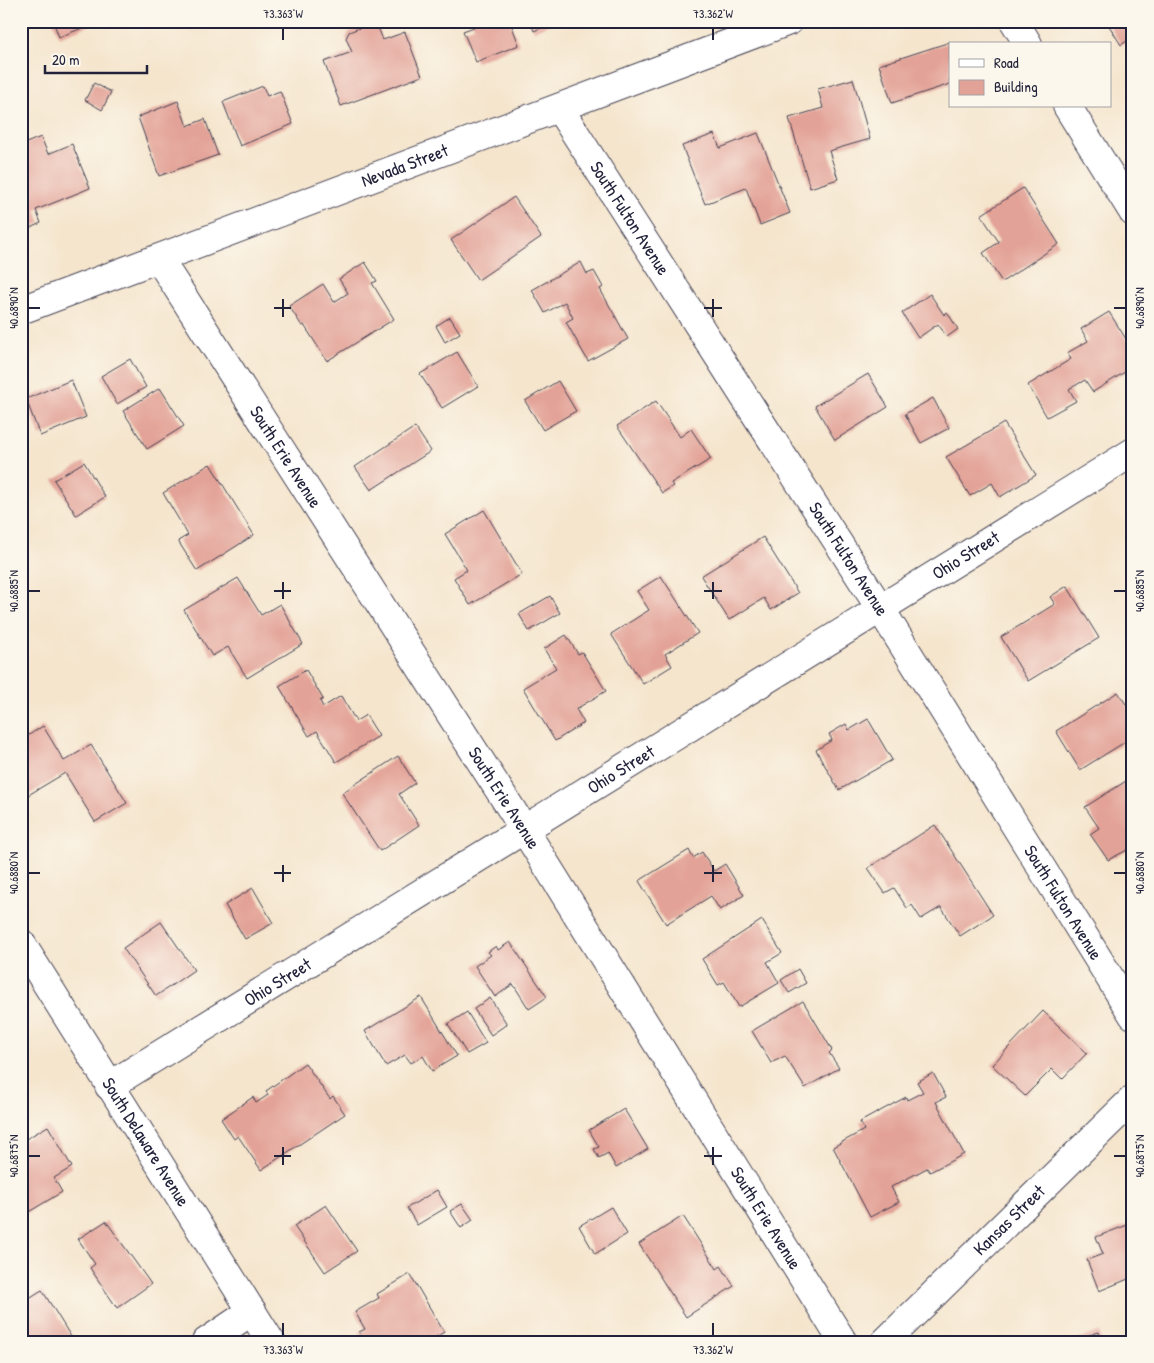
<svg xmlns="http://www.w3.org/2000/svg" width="1154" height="1363" viewBox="0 0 1154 1363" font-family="'Patrick Hand',sans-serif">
	<rect width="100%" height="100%" fill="#fbf7ec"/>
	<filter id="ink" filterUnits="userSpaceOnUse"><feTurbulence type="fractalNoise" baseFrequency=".02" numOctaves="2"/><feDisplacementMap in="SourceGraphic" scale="10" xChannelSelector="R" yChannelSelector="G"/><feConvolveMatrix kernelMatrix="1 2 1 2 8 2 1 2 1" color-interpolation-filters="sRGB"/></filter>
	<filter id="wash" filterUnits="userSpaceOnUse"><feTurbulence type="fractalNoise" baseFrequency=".0096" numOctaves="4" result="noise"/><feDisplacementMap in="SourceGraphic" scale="20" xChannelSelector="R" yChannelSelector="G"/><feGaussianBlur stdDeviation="1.12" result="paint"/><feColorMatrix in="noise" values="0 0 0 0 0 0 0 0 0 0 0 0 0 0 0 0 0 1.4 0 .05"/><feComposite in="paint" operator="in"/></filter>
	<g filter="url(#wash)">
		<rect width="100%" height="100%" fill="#f5e5cd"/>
		<g id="blocks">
			<path fill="#e3a297" d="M53 21H101L59 37Z
				M472 21H510L519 45 476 62 463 31 474 27Z
				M530 21H557L534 31Z
				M1112 21H1133V43L1130 39 1121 45 1108 24Z
				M370 24 378 27 383 40 405 32 422 76 341 106 324 62 352 52 346 38 349 32Z
				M950 42V84L892 103 879 65Z
				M853 79 870 139 829 151 838 179 810 188 789 118 823 108 818 89Z
				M94 83 111 92 102 110 85 100Z
				M263 86 267 96 280 91 293 124 240 146 223 102Z
				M178 101 187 126 205 119 218 155 159 176 138 117Z
				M758 133 790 213 760 225 746 188 705 204 682 146 714 134 720 148Z
				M41 137 48 154 72 144 90 188 36 210 41 223 21 232V145Z
				M1023 188 1059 244 1002 282 983 253 999 242 981 215Z
				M514 197 541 237 478 280 451 240Z
				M365 262 377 281 372 283 394 319 327 361 304 325 302 326 289 306 323 284 334 302 348 293 339 279Z
				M581 262 587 274 594 271 603 287 600 289 628 339 588 361 566 322 573 318 565 302 545 313 532 290Z
				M930 294 944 315 947 312 958 329 947 337 938 324 918 338 902 313Z
				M1109 312 1133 350V367L1093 392 1085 380 1069 389 1076 401 1047 417 1028 385 1071 359 1067 353 1088 341 1081 329Z
				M450 317 460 333 445 342 436 326Z
				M457 352 478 386 442 408 420 374Z
				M130 359 146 387 117 404 101 376Z
				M868 374 888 407 835 440 815 406Z
				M71 380 86 417 40 436 26 399Z
				M558 381 576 411 543 430 525 401Z
				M160 388 184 426 147 449 123 411Z
				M933 398 949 428 921 443 905 414Z
				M656 401 680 437 691 429 711 459 671 483 673 486 662 493 617 426Z
				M1004 423 1036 475 1000 497 992 483 970 496 946 457Z
				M415 427 431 451 371 490 355 467Z
				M84 462 105 497 76 515 54 480Z
				M210 464 254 535 197 571 178 541 188 535 163 493Z
				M484 510 522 574 470 605 454 578 467 570 445 534Z
				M763 537 798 593 771 610 764 598 729 620 701 576Z
				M661 576 698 633 665 654 672 666 643 684 611 634 649 610 637 591Z
				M238 578 261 615 280 604 303 644 247 678 228 647 212 656 184 610Z
				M1067 586 1099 638 1028 681 1001 637 1055 604 1050 597Z
				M550 596 560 613 529 631 519 614Z
				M566 635 578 654 582 652 606 691 576 709 584 723 555 741 523 688 556 668 544 649Z
				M306 670 323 699 320 701 323 707 341 696 356 721 366 715 379 736 336 762 317 731 309 736 279 686Z
				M1118 692 1133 715V737L1080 770 1056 731Z
				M868 719 892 760 839 790 816 750 832 740 829 734 846 724 849 730Z
				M43 726 64 761 91 745 127 803 95 822 65 773 25 797 21 790V740Z
				M398 756 415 783 399 794 419 825 380 851 342 793Z
				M1126 781 1133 791V847L1108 860 1090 834 1099 828 1085 807Z
				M935 825 993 915 960 936 941 907 921 919 912 905 907 908 894 888 885 893 868 868Z
				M689 850 693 858 702 852 714 871 725 864 744 895 720 910 711 896 666 924 639 881Z
				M253 888 273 923 245 939 225 905Z
				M762 920 782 953 767 962 779 983 739 1007 724 982 718 985 702 959Z
				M161 922 194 970 156 996 123 948Z
				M510 942 547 997 529 1009 513 984 495 997 475 966 491 955 488 952 496 946 498 950Z
				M798 969 806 983 789 993 781 980Z
				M421 997 457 1056 432 1071 423 1056 411 1063 405 1055 386 1066 365 1031Z
				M490 998 507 1024 491 1035 474 1009Z
				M803 1001 832 1050 829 1053 839 1068 805 1088 785 1056 771 1063 752 1031Z
				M1043 1011 1087 1053 1062 1079 1052 1069 1025 1096 992 1065Z
				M467 1012 486 1043 467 1054 448 1024Z
				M305 1063 330 1099 333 1096 345 1114 261 1170 238 1136 234 1139 221 1119 253 1097 256 1103 268 1095 266 1091Z
				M933 1073 946 1097 936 1102 964 1154 930 1172 927 1168 891 1187 899 1202 870 1217 833 1147 864 1130 860 1122 906 1097 907 1100 923 1092 917 1082Z
				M624 1109 648 1149 616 1168 608 1153 599 1158 594 1149 599 1147 589 1130Z
				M48 1126 72 1167 54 1178 62 1192 22 1216 21 1142Z
				M437 1190 447 1207 417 1225 407 1208Z
				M462 1204 473 1220 461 1228 450 1211Z
				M326 1205 357 1251 325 1272 294 1226Z
				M611 1207 627 1234 595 1254 579 1226Z
				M683 1216 717 1269 721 1266 734 1286 686 1317 639 1244Z
				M106 1221 151 1284 117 1308 90 1268 95 1264 78 1239Z
				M1130 1224 1133 1230V1277L1099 1291 1087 1260 1103 1254 1096 1237Z
				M410 1274 444 1332 428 1342H365L359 1332 365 1329 355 1312 379 1298 377 1294Z
				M42 1290 73 1340 69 1342H21V1303Z
				M1099 1332 1102 1342H1070V1341Z"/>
		</g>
	</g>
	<g filter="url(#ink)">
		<use href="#blocks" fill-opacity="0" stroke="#423f51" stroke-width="1"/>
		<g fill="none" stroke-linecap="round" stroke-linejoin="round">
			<g stroke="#423f51" stroke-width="30">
				<g id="minor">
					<path d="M1014 21 1028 44"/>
					<path d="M1067 106 1133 212"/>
					<path id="s1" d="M559 108 880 608 1133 1015"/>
					<path id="s2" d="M159 259 524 829 843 1342"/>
					<path id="s3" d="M21 310 789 21"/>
					<path id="s4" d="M21 943 271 1342"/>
					<path id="s5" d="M109 1086C452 876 791 663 1133 452"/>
					<path d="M206 1342 252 1311"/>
					<path id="s6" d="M885 1342 1133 1099"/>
				</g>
			</g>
			<use href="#minor" stroke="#fff" stroke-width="28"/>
		</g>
	</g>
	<path fill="none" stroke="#22223b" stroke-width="2" d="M283 28V40M713 28V40M283 299V317M713 299V317M28 308H40M274 308H291M704 308H722M1114 308H1126M283 582V599M713 582V599M28 591H40M274 591H291M704 591H722M1114 591H1126M283 865V882M713 865V882M28 873H40M274 873H291M704 873H722M1114 873H1126M283 1147V1165M713 1147V1165M28 1156H40M274 1156H291M704 1156H722M1114 1156H1126M283 1323V1336M713 1323V1336"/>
	<g text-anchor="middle" stroke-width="4" stroke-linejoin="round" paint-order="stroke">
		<g font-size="18" fill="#22223b" stroke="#fbf7ec">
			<text dy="6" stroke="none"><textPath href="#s3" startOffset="410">Nevada Street</textPath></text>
			<text dy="6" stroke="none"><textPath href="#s1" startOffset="131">South Fulton Avenue</textPath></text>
			<text dy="6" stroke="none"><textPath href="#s2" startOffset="235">South Erie Avenue</textPath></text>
			<text dy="6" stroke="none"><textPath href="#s5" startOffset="1008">Ohio Street</textPath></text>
			<text dy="6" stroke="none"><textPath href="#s1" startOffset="536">South Fulton Avenue</textPath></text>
			<text dy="6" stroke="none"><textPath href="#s5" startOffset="602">Ohio Street</textPath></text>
			<text dy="6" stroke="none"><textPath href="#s2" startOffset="640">South Erie Avenue</textPath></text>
			<text dy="6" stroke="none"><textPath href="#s1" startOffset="941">South Fulton Avenue</textPath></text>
			<text dy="6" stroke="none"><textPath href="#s5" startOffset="198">Ohio Street</textPath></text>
			<text dy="6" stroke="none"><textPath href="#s4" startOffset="235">South Delaware Avenue</textPath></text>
			<text dy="6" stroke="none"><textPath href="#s2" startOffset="1135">South Erie Avenue</textPath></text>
			<text dy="6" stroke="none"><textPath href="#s6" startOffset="174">Kansas Street</textPath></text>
		</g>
	</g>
	<rect width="1154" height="1363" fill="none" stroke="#fbf7ec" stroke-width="55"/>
	<rect x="949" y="42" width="162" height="65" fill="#fbf7ec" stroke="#a4a2a5"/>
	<rect x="959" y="59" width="25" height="8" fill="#ffffff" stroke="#a4a2a5"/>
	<text x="994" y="68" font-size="15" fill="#22223b">Road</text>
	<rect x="959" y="80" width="25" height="15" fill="#e3a297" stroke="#a4a2a5"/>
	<text x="994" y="92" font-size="15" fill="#22223b">Building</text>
	<path d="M45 65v8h102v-8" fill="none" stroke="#22223b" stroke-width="2.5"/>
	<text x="52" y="65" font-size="15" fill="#22223b" stroke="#fbf7ec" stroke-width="4" paint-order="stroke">20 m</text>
	<rect x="28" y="28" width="1098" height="1308" fill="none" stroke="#22223b" stroke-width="2"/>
	<g font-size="12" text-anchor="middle" fill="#22223b">
		<text x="283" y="18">73.363°W</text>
		<text x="713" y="18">73.362°W</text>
		<text transform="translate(14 308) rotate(-90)" y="4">40.6890°N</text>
		<text transform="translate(1140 308) rotate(-90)" y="4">40.6890°N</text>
		<text transform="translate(14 591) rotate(-90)" y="4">40.6885°N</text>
		<text transform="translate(1140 591) rotate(-90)" y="4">40.6885°N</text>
		<text transform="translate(14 873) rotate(-90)" y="4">40.6880°N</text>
		<text transform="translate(1140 873) rotate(-90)" y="4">40.6880°N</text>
		<text transform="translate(14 1156) rotate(-90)" y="4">40.6875°N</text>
		<text transform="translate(1140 1156) rotate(-90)" y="4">40.6875°N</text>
		<text x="283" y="1354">73.363°W</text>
		<text x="713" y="1354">73.362°W</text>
	</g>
</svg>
